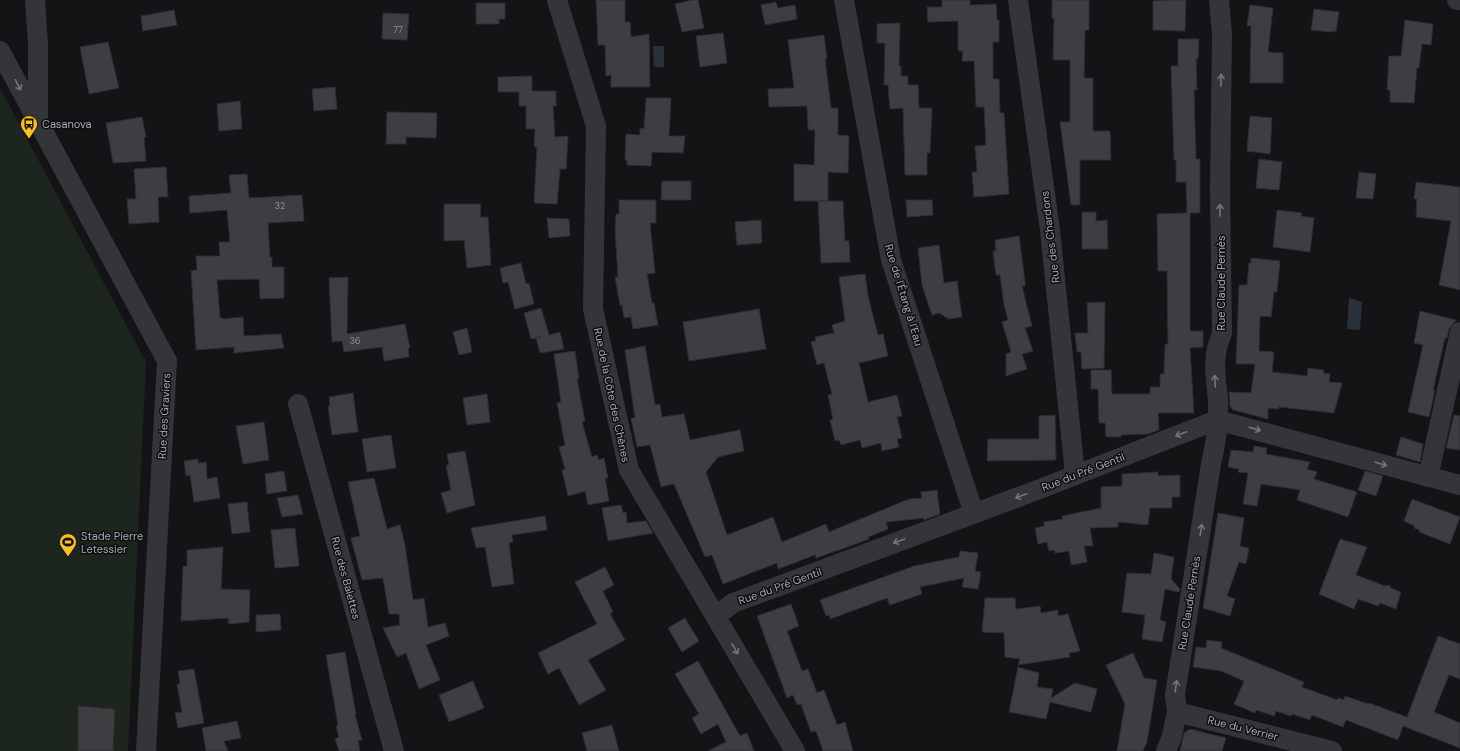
<svg xmlns="http://www.w3.org/2000/svg" width="1460" height="751" viewBox="0 0 1460 751" font-family="'DM Sans',sans-serif">
	<rect width="100%" height="100%" fill="#141315"/>
	<path fill="#1d251f" d="M0 88 146 362 128 751H0Z"/>
	<path fill="#29323a" d="M653 46H664V67H654Z
		M1349 298 1362 302 1360 330 1347 329Z"/>
	<path fill="#3e3e42" stroke="#2e2d31" d="M596 0H625V22H630L631 37 649 34 650 87H611V75L606 76 605 45H598Z
		M692 0H698L704 28 682 32 675 4Z
		M942 0H970V5L996 4 997 20H999V42H993V79H999L1000 113H1004L1009 194 974 197 972 172H977L975 146 986 145 984 107H976L974 61H962L963 51H958V21L928 22 927 7H942Z
		M1052 0H1089V30H1085L1084 78H1093V131H1110L1111 160H1080V205H1071L1060 122H1070V60H1053L1054 18H1052Z
		M1170 0H1186L1185 31 1153 30V1Z
		M776 2 778 8 795 5 797 19 765 25 761 5Z
		M476 3H505V19H499V24H476Z
		M1250 5 1273 8 1268 52 1283 53V83H1250L1251 26H1247Z
		M1314 9 1339 12 1336 31 1331 32 1311 30Z
		M174 10 177 25 143 31 141 16Z
		M383 13 409 14 407 40 382 39Z
		M1405 20 1433 24 1431 45 1422 44 1419 68H1417L1414 103 1390 102V90H1387L1389 56H1401Z
		M900 23 899 66H901V76H908V85H918L919 108H932L930 153H927V175H905L903 108 890 109 888 85H884L885 43H877V24Z
		M723 33 727 63 700 67 696 36Z
		M824 35 827 59H825L831 108H838V135L849 136 848 173 828 172V201H794V164L814 165 815 130H808L807 106 769 107 768 89 794 88 788 40Z
		M1178 39H1199L1198 59H1196L1197 90H1194L1196 159H1200V213H1190V331H1203V347L1190 348 1194 413H1158L1159 430 1148 434 1121 435V437H1106L1105 423H1099L1098 389H1091V370H1111L1112 394H1150V387H1160V374H1164L1165 344H1168L1167 271H1158L1157 214 1187 213 1186 182H1176V160H1174L1171 66H1178Z
		M108 42 119 88 89 94 80 47Z
		M532 76V91H556V106H553L555 137 568 136 566 169H560L557 204 534 203 537 147H534L535 129H526V106H519V92H498V77Z
		M335 87 337 109 314 111 312 89Z
		M646 98H671L669 136H685L683 153 652 152 651 166 627 165V160H625L626 134 640 135V128L644 129Z
		M240 101 242 129 219 131 217 104Z
		M387 112 437 113 436 138 406 137V144H386Z
		M1250 116 1272 118 1270 154 1247 151Z
		M142 117 146 137H144L146 161 113 163 106 123Z
		M1259 159 1282 162 1279 190 1256 188Z
		M166 167 168 197H158L159 222 129 224 127 199H136L134 169Z
		M1359 172 1376 174 1373 199 1356 198Z
		M247 174 249 198 302 195 304 221 268 223 270 257H272V267H284V298L260 299 259 279 217 280 220 317 222 319 243 317 244 336 281 334 284 348 234 353V347L196 350 191 271 197 270 196 256H220L219 242H230L227 210 190 213 189 196 231 193 229 175Z
		M662 181H691V200H661Z
		M1416 182 1460 187V290L1439 285 1451 221 1416 217 1417 199H1414Z
		M619 200H656V223H650L655 273 647 274 652 303H654L658 325 633 329 631 317 624 318 622 305H620L615 277H618L615 231 616 214H619Z
		M906 200H932L933 215 907 217Z
		M818 201H843L845 241H849L850 262 821 263Z
		M444 204H481L480 217H488L491 265 467 268 464 240 444 241Z
		M1277 210 1302 213 1301 216 1314 218 1310 252 1273 247Z
		M1082 212H1096V221L1107 220 1108 249H1082Z
		M547 218 569 219 570 236 549 238Z
		M761 220 762 243 737 245 735 222Z
		M1019 236 1025 281V286H1022L1032 326 1025 328 1033 351 1022 354 1027 369 1006 376V354L1011 352 1002 322 1008 320 1004 305 1000 275H996L993 251H996L995 240Z
		M939 245 944 283 957 281 962 317 949 319 939 313 932 315 922 285 918 248Z
		M1251 258 1280 261 1277 292H1274L1271 317 1260 316 1259 351 1274 352 1272 372 1307 376 1308 368 1324 370 1323 373 1330 374 1329 382 1342 383 1334 413 1279 407 1278 409 1268 408V419L1233 410 1230 406 1229 392 1251 393 1255 364H1236L1239 285H1247L1249 263H1251Z
		M521 263 526 284 529 283 534 304 515 309 508 282 503 283 500 268Z
		M865 274 868 296 878 335 883 334 888 356 859 363 868 402 897 395 902 416 897 417 902 438 897 439 899 447 882 451 881 443 862 448 860 440 841 445 839 440 835 441 830 420 833 419 828 395 832 394 824 363 817 365 811 342 816 341 815 337 834 333 832 325 845 321 839 277Z
		M348 277 347 334 405 324 410 348H408L409 357 384 361 382 347 344 352 342 341 332 342 329 278Z
		M1105 302 1104 368 1082 369 1081 352H1077L1075 333H1088L1087 303Z
		M541 308 549 335 560 332 564 349 540 353 536 338 541 337 531 339 524 313Z
		M759 309 766 349 689 361 683 322Z
		M1420 311 1456 320 1449 329 1447 338H1445L1433 390H1435L1429 417 1408 412 1423 345 1414 343Z
		M467 328 472 352 459 355 453 332Z
		M645 346 655 405 660 404 662 417 684 414 690 440 740 430 744 451 718 457 706 472 727 535 773 517 782 542 826 524 829 532 909 499 922 498 921 492 937 490 940 514 924 520V518L886 522 888 529 868 537 869 539 853 545 816 558 815 555 778 569 777 563 723 584 712 555 705 557 674 484 661 487 650 445 637 447 631 418H635L625 350Z
		M575 351 579 379H577L585 421 582 422 592 457 597 455 599 460 604 458 608 478H605L609 501 588 505 585 491 568 496 562 470 565 469 559 447 565 445 557 403 561 402 554 354Z
		M353 393 358 432 332 435 328 406H330L329 397Z
		M487 394 490 422 467 425 463 398Z
		M1055 415 1056 460 987 461 988 439H1039V416Z
		M1454 415 1460 416V450L1446 448Z
		M264 422 269 460 243 464 236 426Z
		M391 435 396 468 367 472 362 439Z
		M1401 437 1423 444 1420 462 1396 455Z
		M1254 446 1267 448 1266 454 1310 462 1307 469 1317 472 1314 479 1357 492 1348 517 1297 500 1300 490 1261 484 1257 506 1243 504 1248 473 1238 472 1239 469 1228 467 1231 450 1253 452Z
		M465 451 475 505 447 513 441 493 451 490 446 465H449L447 454Z
		M198 459V463L206 462 207 479 217 477 220 498 194 502 190 475 186 476 184 461Z
		M284 471 287 491 267 494 265 474Z
		M1365 471 1383 476 1376 496 1358 490Z
		M1158 472V476L1180 475V497H1172V508H1150L1148 525 1118 522V527L1090 528 1093 546H1084L1087 562 1071 565 1069 551 1055 553 1054 550 1049 551 1047 542 1038 544 1035 528 1044 526V522L1063 519 1062 516 1101 508V487L1122 486V474Z
		M374 478 387 529 400 525 405 545 413 600 424 598 428 627 445 623 449 636 426 645 440 680 419 689 406 653 397 657 383 628 400 625 399 614H389L383 578 362 580 351 538 360 536 348 482Z
		M298 495 303 514 282 517 277 498Z
		M1412 499 1460 517 1450 544 1419 532 1420 530 1414 528 1415 526 1404 521Z
		M247 502 250 532 232 534 228 504Z
		M621 505 623 513 626 512 627 523 646 521 653 533 608 541 602 508Z
		M1218 513 1244 518 1240 546 1249 548 1246 564 1239 562 1227 596 1235 599 1230 616 1203 608Z
		M545 516 547 530 512 535 513 542 509 543 514 584 492 587 485 547 476 548 471 528Z
		M295 528 299 566 275 568 271 530Z
		M1340 539 1367 547 1356 575 1385 586 1389 585 1391 588 1401 592 1396 609 1380 603 1378 606 1358 599 1354 609 1319 594Z
		M223 547 221 589 250 590 249 622 229 624 228 618 181 621 183 566H187V550Z
		M960 551 978 553 975 571 981 572 978 589 962 587 964 578 920 587 922 594 890 605 887 598 830 619 829 615 826 616 820 600 914 566 959 557Z
		M1154 553 1174 557 1171 579 1180 589 1179 592 1165 589 1160 620 1166 622 1162 642 1142 639 1145 615 1122 612 1127 573 1151 574Z
		M605 567 614 585 603 591 613 612 610 614 625 640 588 660 606 690 579 705 559 668 548 674 538 653 597 624 575 582Z
		M985 598H1015L1016 609 1040 606 1041 613 1058 610V616L1068 614 1080 651 1069 653 1070 657 1018 665 1020 659 1005 657 1004 633 982 632Z
		M791 604 799 626 787 631 802 671 808 669 817 693 824 690 837 725 845 722 853 751H823L816 731 811 732 801 704 797 705 793 695 787 698 757 616Z
		M280 614 281 630 256 632V615Z
		M685 618 699 641 682 652 668 628Z
		M1438 636 1460 644V679L1449 675 1434 712 1460 723V748L1403 726 1398 740 1346 720 1343 727 1312 715 1310 720 1292 714 1291 716 1276 711 1274 716 1256 710 1255 713 1234 704 1244 681 1221 671 1193 667 1196 647 1206 648 1207 640 1222 642 1221 648 1304 682 1302 687 1337 700 1338 698 1344 700 1345 696 1368 704 1369 703 1407 717Z
		M345 652 356 715H355L362 740 358 741 360 751H339L335 739 339 737 336 726 338 725 326 655Z
		M1133 653 1144 678 1157 680 1147 742 1143 751H1117L1125 704 1106 665Z
		M698 661 740 736 747 733 754 751H708L726 742 718 724 701 734 692 718 699 714 675 674Z
		M1018 667 1039 673 1037 687 1053 689 1051 698 1075 683 1097 689 1091 712 1050 702 1046 719 1009 712Z
		M194 669 204 723 178 728 175 713 182 712 177 684H180L178 671Z
		M473 681 484 708 449 722 439 695Z
		M78 706 115 709 113 751H78Z
		M237 721 241 738 224 741 228 751H206L202 728Z
		M612 725 619 751H587L582 733Z
		M1190 729 1226 738 1222 751H1180L1184 733Z"/>
	<g fill="none" stroke-linecap="round" stroke-linejoin="round">
		<path stroke="#34353b" stroke-width="20" d="M35 0 38 43V120
			M557 0 596 126 593 309 629 470 795 751
			M844 0 891 260 974 514
			M1018 0 1050 230 1075 474
			M1457 0H1460
			M0 51 167 361 146 751
			M298 404 394 751
			M1428 477 1460 332
			M716 616 733 603 1032 492 1217 420 1460 485
			M1177 712 1332 751
			M1166 751 1172 736 1177 712 1175 695 1211 464C1216 443 1219 422 1218 400 1216 377 1211 357 1222 334L1220 190 1222 33 1219 0"/>
	</g>
	<defs><path id="oneway-shaft" d="M-6 0H5M1.5-3L5.5 0L1.5 3" fill="none" stroke-width="1.6" stroke-linecap="round" stroke-linejoin="round"/></defs>
	<g stroke="#72757f">
		<use href="#oneway-shaft" transform="translate(1221 80) rotate(-89)"/>
		<use href="#oneway-shaft" transform="translate(18 85) rotate(62)"/>
		<use href="#oneway-shaft" transform="translate(1220 210) rotate(-91)"/>
		<use href="#oneway-shaft" transform="translate(1215 381) rotate(-93)"/>
		<use href="#oneway-shaft" transform="translate(1255 429) rotate(16)"/>
		<use href="#oneway-shaft" transform="translate(1181 434) rotate(159)"/>
		<use href="#oneway-shaft" transform="translate(1381 464) rotate(16)"/>
		<use href="#oneway-shaft" transform="translate(1021 496) rotate(159)"/>
		<use href="#oneway-shaft" transform="translate(1201 530) rotate(-81)"/>
		<use href="#oneway-shaft" transform="translate(899 541) rotate(160)"/>
		<use href="#oneway-shaft" transform="translate(735 649) rotate(60)"/>
		<use href="#oneway-shaft" transform="translate(1176 686) rotate(-81)"/>
	</g>
	<defs>
		<g id="bus-pin" transform="scale(0.9)"><path d="M0 17L-7.5 6A9.5 9.5 0 1 1 7.5 6Z" fill="#fbbe26" stroke="#0f0e10"/><path d="M-5-6H5V4H4V6H2V4H-2V6H-4V4H-5ZM-3.5-4V0h7V-4ZM-3.5 1.2v1.5H-2V1.2ZM2 1.2v1.5H3.5V1.2Z" fill="#111"/></g>
		<g id="stadium-pin" transform="scale(0.9)"><path d="M0 17L-7.5 6A9.5 9.5 0 1 1 7.5 6Z" fill="#fbbe26" stroke="#0f0e10"/><path d="M0-5a6.5 5 0 1 0 0 10a6.5 5 0 1 0 0-10ZM-3.5-1.8h7v3.6h-7Z" fill="#111"/></g>
	</defs>
	<g fill-rule="evenodd">
		<use href="#bus-pin" x="29" y="124"/>
		<use href="#stadium-pin" x="68" y="542"/>
	</g>
	<g text-anchor="middle" stroke-width="3" stroke-linejoin="round" paint-order="stroke">
		<g font-size="9" fill="#8a8e99">
			<text x="398" y="33">77</text>
			<text x="280" y="209">32</text>
			<text x="355" y="344">36</text>
		</g>
		<g font-size="11" fill="#a4a9b6" stroke="#0f0e10" text-anchor="start">
			<text x="42" y="128">Casanova</text>
			<text x="81" y="540">Stade Pierre<tspan x="81" dy="13">Letessier</tspan></text>
		</g>
		<g font-size="11" fill="#a4a9b6" stroke="#0f0e10">
			<text transform="translate(1050 237) rotate(-97)" y="4">Rue des Chardons</text>
			<text transform="translate(1221 283) rotate(-90)" y="4">Rue Claude Pernès</text>
			<text transform="translate(904 295) rotate(73)" y="4">Rue de l'Étang à l'Eau</text>
			<text transform="translate(612 395) rotate(78)" y="4">Rue de la Côte des Chênes</text>
			<text transform="translate(164 416) rotate(-87)" y="4">Rue des Graviers</text>
			<text transform="translate(1083 472) rotate(-21)" y="4">Rue du Pré Gentil</text>
			<text transform="translate(346 578) rotate(75)" y="4">Rue des Balettes</text>
			<text transform="translate(780 586) rotate(-20)" y="4">Rue du Pré Gentil</text>
			<text transform="translate(1189 603) rotate(-81)" y="4">Rue Claude Pernès</text>
			<text transform="translate(1243 728) rotate(14)" y="4">Rue du Verrier</text>
		</g>
	</g>
</svg>
